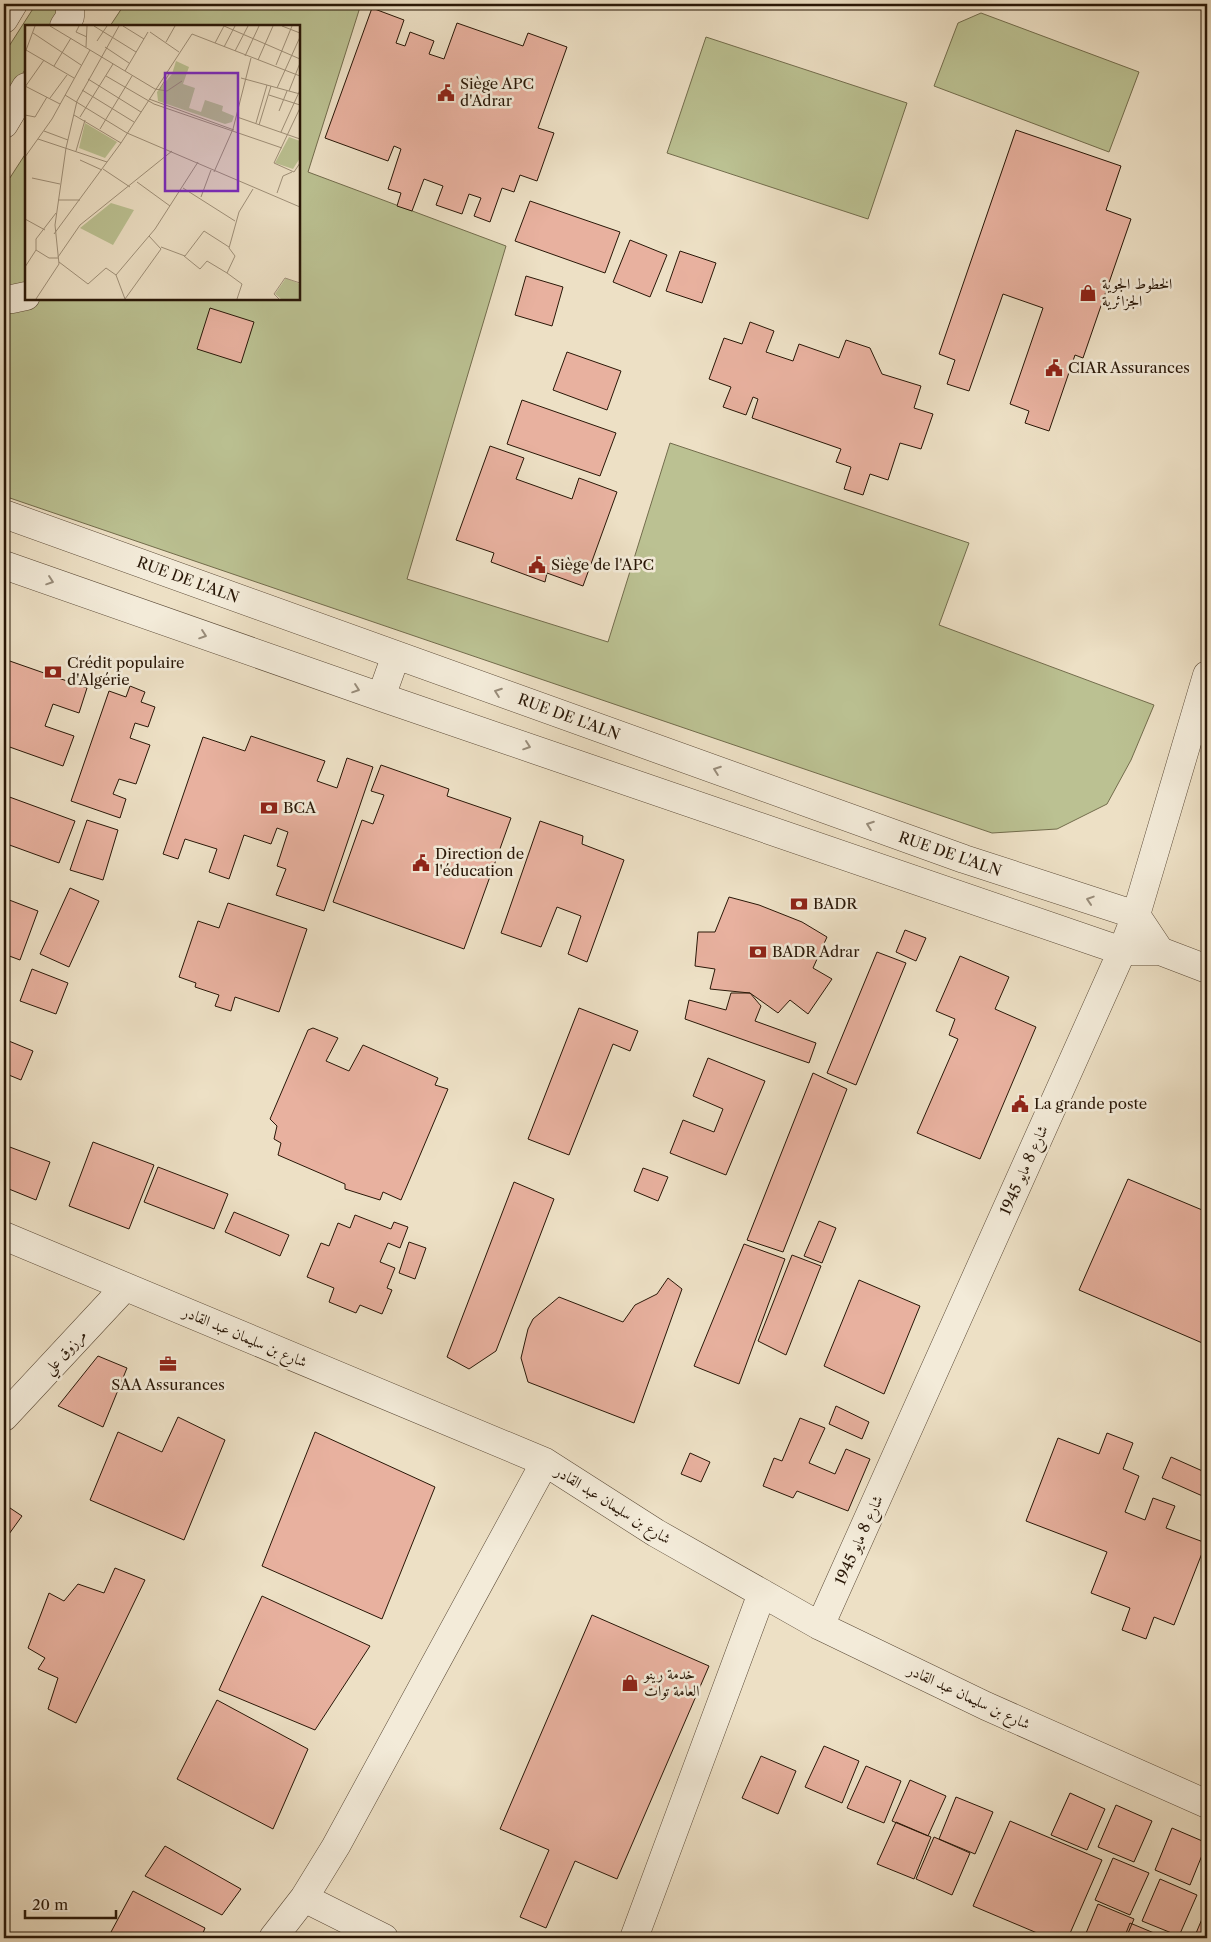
<svg xmlns="http://www.w3.org/2000/svg" width="1211" height="1942" viewBox="0 0 1211 1942" font-family="'Libre Caslon Text',Amiri,serif">
	<rect width="100%" height="100%" fill="#ede0c5"/>
	<filter id="stains"><feTurbulence type="fractalNoise" baseFrequency=".004" numOctaves="4"/><feColorMatrix values="0 0 0 0 .2 0 0 0 0 .09 0 0 0 0 .02 0 0 0 .5 -.17"/></filter>
	<radialGradient id="worn" r=".72"><stop offset=".6" stop-color="#630" stop-opacity="0"/><stop offset="1" stop-color="#630" stop-opacity=".3"/></radialGradient>
	<path fill="#bbc192" stroke="#726c4c" d="M36 4H57L65 8 53 26H26V68L4 103V54Z
		M123 4H361L308 172 506 246 407 579 608 642 670 443 969 543 939 625 1154 705 1131 760 1107 804 1057 829 992 833 4 496V187L26 153V299H299V26H110L124 5Z
		M981 13 1139 72 1109 152 934 86 958 23Z
		M706 37 907 103 868 219 667 153Z"/>
	<path fill="#e8b19f" stroke="#291707" d="M372 8 404 20 396 43 405 46 410 32 434 41 429 54 444 59 457 23 523 46 528 33 567 47 538 128 554 133 537 181 520 175 514 192 502 188 490 222 474 216 481 198 469 194 462 214 436 205 443 186 424 179 412 211 397 206 401 193 388 189 401 149 394 146 388 161 325 138Z
		M1016 130 1121 166 1106 210 1131 219 1083 358 1075 355 1049 431 1025 423 1029 411 1010 404 1043 308 1003 294 969 391 947 384 955 360 939 354Z
		M530 201 620 232 605 273 515 241Z
		M630 240 667 255 650 297 613 282Z
		M680 251 716 263 702 303 666 291Z
		M526 276 563 287 552 326 515 315Z
		M210 308 254 322 241 363 197 349Z
		M750 322 774 331 766 352 793 361 799 344 839 358 846 340 870 348 882 374 921 386 914 408 933 414 921 449 900 443 888 480 870 474 863 495 844 489 851 467 836 462 841 449 752 418 758 399 753 397 746 415 723 407 731 387 709 379 724 338 742 344Z
		M567 352 621 371 607 410 553 390Z
		M522 400 616 433 600 476 507 444Z
		M490 446 524 458 516 479 572 499 579 478 617 492 583 586 547 573 545 582 491 562 494 553 456 540Z
		M4 659 87 688 79 713 53 704 45 726 74 736 63 766 4 745Z
		M130 686 145 692 141 702 155 707 148 727 135 723 130 738 150 745 136 784 119 779 113 794 126 799 120 818 71 801 109 691 126 697Z
		M251 736 325 761 317 781 337 788 347 758 373 767 324 911 276 895 286 869 277 866 288 832 277 828 271 844 244 835 229 879 209 872 217 849 185 839 178 859 163 854 203 737 245 751Z
		M381 765 449 789 447 796 511 818 464 949 333 902 362 820 373 824 384 795 371 791Z
		M4 795 75 821 59 863 4 843Z
		M87 820 118 830 103 880 70 870Z
		M540 821 583 836 582 844 624 860 587 962 568 954 581 916 557 907 541 947 501 933Z
		M70 888 99 901 69 967 40 954Z
		M729 897 759 905 802 922 827 937 813 968 832 979 808 1014 790 1000 778 1013 750 993 710 989 715 969 695 966 698 932H715Z
		M4 898 38 911 20 960 4 954Z
		M228 903 307 929 279 1012 235 997 231 1011 215 1006 219 995 195 987 196 983 179 977 198 921 219 928Z
		M905 930 926 938 916 961 896 952Z
		M877 952 906 963 856 1085 827 1073Z
		M960 956 1009 977 995 1009 1036 1027 980 1159 917 1133 958 1039 949 1035 955 1019 936 1011Z
		M32 969 68 983 56 1014 20 1001Z
		M731 993H750L761 1006 755 1021 816 1043 809 1063 685 1019 689 1000 726 1010Z
		M579 1008 638 1031 630 1051 613 1044 569 1155 528 1139Z
		M313 1028 338 1038 326 1061 349 1071 363 1045 438 1078 435 1085 448 1089 401 1200 383 1192 380 1200 345 1189V1184L278 1155 281 1143 274 1139 277 1126 270 1119 308 1030Z
		M4 1039 33 1051 21 1080 4 1073Z
		M708 1058 765 1081 726 1175 670 1153 683 1120 714 1132 723 1109 693 1096Z
		M813 1073 847 1089 783 1252 747 1240Z
		M93 1142 154 1165 129 1229 69 1206Z
		M7 1146 50 1162 36 1200 4 1187V1153Z
		M158 1167 228 1194 214 1229 144 1202Z
		M643 1168 668 1177 658 1201 634 1191Z
		M1128 1179 1207 1212V1345L1079 1290Z
		M514 1182 554 1199 496 1351 469 1369 447 1357Z
		M234 1212 289 1235 280 1256 225 1232Z
		M355 1215 391 1229 394 1222 408 1227 400 1248 388 1243 380 1262 395 1268 387 1288 392 1290 382 1314 360 1305 356 1313 329 1302 334 1288 307 1277 321 1243 329 1246 338 1223 350 1228Z
		M819 1221 836 1228 822 1263 804 1256Z
		M409 1242 426 1248 415 1279 399 1273Z
		M744 1244 785 1259 739 1384 694 1366Z
		M792 1255 821 1266 786 1355 758 1341Z
		M668 1278 682 1289 634 1423 528 1382 521 1358 528 1329 533 1319 559 1297 623 1322 635 1305 657 1294Z
		M859 1280 920 1306 884 1394 824 1366Z
		M98 1356 127 1368 103 1427 58 1406Z
		M836 1406 869 1422 862 1439 829 1424Z
		M178 1417 225 1440 184 1540 90 1500 118 1432 162 1452Z
		M800 1418 825 1428 809 1463 835 1474 846 1449 870 1459 848 1511 797 1491 793 1498 763 1486 774 1458 782 1461Z
		M315 1432 435 1487 382 1619 262 1566Z
		M1107 1433 1133 1443 1123 1469 1139 1476 1125 1512 1145 1520 1153 1498 1175 1506 1166 1528 1206 1543 1174 1625 1154 1617 1146 1639 1122 1630 1130 1608 1091 1593 1107 1552 1026 1521 1058 1438 1099 1454Z
		M690 1453 710 1462 701 1482 681 1474Z
		M1171 1457 1207 1473V1498L1162 1478Z
		M4 1504 22 1516 4 1541Z
		M115 1568 145 1580 76 1723 48 1709 58 1678 38 1669 45 1658 28 1648 49 1593 64 1601 78 1584 104 1593Z
		M262 1596 370 1646 315 1730 219 1690Z
		M592 1615 709 1666 617 1879 575 1861 546 1928 520 1917 549 1850 500 1829Z
		M217 1700 308 1749 273 1829 177 1779Z
		M824 1746 859 1761 842 1803 805 1787Z
		M761 1756 796 1771 778 1814 742 1798Z
		M866 1766 901 1781 884 1823 847 1808Z
		M910 1780 946 1796 928 1836 892 1821Z
		M1070 1793 1105 1809 1087 1850 1051 1835Z
		M956 1797 993 1812 975 1854 939 1839Z
		M1116 1805 1152 1821 1134 1862 1098 1847Z
		M1010 1821 1102 1860 1068 1938H1049L973 1906Z
		M896 1822 931 1837 914 1879 877 1864Z
		M1172 1828 1207 1843 1190 1885 1155 1870Z
		M934 1837 970 1853 952 1895 916 1879Z
		M165 1846 241 1889 222 1915 145 1876Z
		M1113 1858 1149 1873 1130 1915 1095 1900Z
		M1160 1879 1197 1895 1179 1936 1142 1921Z
		M133 1891 205 1928 201 1938H122L111 1932Z
		M1098 1904 1134 1919 1126 1938H1084Z
		M1207 1907V1938H1194Z
		M1130 1923 1166 1938H1124Z"/>
	<g fill="none" stroke-linecap="round" stroke-linejoin="round">
		<g stroke="#5a4936" stroke-width="29">
			<path id="minor" d="M4 19 13 4
				M64 26 70 17V4
				M4 124 26 87
				M4 298 12 299 26 296
				M4 514 964 859 1136 915 1160 951
				M4 565 381 697 1122 951H1160L1207 969
				M381 697 396 655
				M4 1236 545 1462 656 1533 820 1626 986 1706 1207 1804
				M4 1417 125 1287
				M820 1626 1122 951 1136 915 1207 675
				M304 1898 384 1938
				M273 1938 304 1898 336 1846 545 1462
				M634 1938 762 1593"/>
		</g>
		<use href="#minor" stroke="#f3ebd9" stroke-width="28"/>
	</g>
	<defs><path id="oneway-chevron" d="M-2-3.5L2.5 0L-2 3.5" fill="none" stroke-width="1.6" stroke-linecap="round" stroke-linejoin="round" transform="scale(1.25)"/></defs>
	<g stroke="#988c7a">
		<use href="#oneway-chevron" transform="translate(50 581) rotate(19)"/>
		<use href="#oneway-chevron" transform="translate(203 635) rotate(19)"/>
		<use href="#oneway-chevron" transform="translate(356 689) rotate(19)"/>
		<use href="#oneway-chevron" transform="translate(498 692) rotate(-160)"/>
		<use href="#oneway-chevron" transform="translate(527 746) rotate(19)"/>
		<use href="#oneway-chevron" transform="translate(717 770) rotate(-160)"/>
		<use href="#oneway-chevron" transform="translate(870 825) rotate(-160)"/>
		<use href="#oneway-chevron" transform="translate(1090 900) rotate(-162)"/>
	</g>
	<defs>
		<g id="civic-bare" transform="scale(1.35)"><path d="M-.6-6.5H3V-4.5H.6V-3L4-1V1h2V6H-6V1h2V-1L-.6-3ZM-1.2 2.5V6h2.4V2.5Z" fill="#8f2418" stroke="#f3ebd9" stroke-width="2.5" paint-order="stroke"/></g>
		<g id="shop-bare" transform="scale(1.35)"><path d="M-5-2.5h2.3a2.7 3.5 0 0 1 5.4 0H5L5.5 6h-11ZM-1.5-2.5h3a1.5 2.3 0 0 0-3 0Z" fill="#8f2418" stroke="#f3ebd9" stroke-width="2.5" paint-order="stroke"/></g>
		<g id="bank-bare" transform="scale(1.35)"><path d="M-6-4H6V4H-6ZM0-2.3a2.3 2.3 0 1 0 0 4.6a2.3 2.3 0 1 0 0-4.6Z" fill="#8f2418" stroke="#f3ebd9" stroke-width="2.5" paint-order="stroke"/></g>
		<g id="office-bare" transform="scale(1.35)"><path d="M-6-3h4V-5.5h4V-3h4V5H-6ZM-1-4.5V-3h2v-1.5ZM-6 0V1H6V0Z" fill="#8f2418" stroke="#f3ebd9" stroke-width="2.5" paint-order="stroke"/></g>
	</defs>
	<g fill-rule="evenodd">
		<use href="#civic-bare" x="446" y="93"/>
		<use href="#shop-bare" x="1088" y="293"/>
		<use href="#civic-bare" x="1054" y="368"/>
		<use href="#civic-bare" x="537" y="565"/>
		<use href="#bank-bare" x="53" y="672"/>
		<use href="#bank-bare" x="269" y="808"/>
		<use href="#civic-bare" x="421" y="863"/>
		<use href="#bank-bare" x="799" y="904"/>
		<use href="#bank-bare" x="758" y="952"/>
		<use href="#civic-bare" x="1020" y="1104"/>
		<use href="#office-bare" x="168" y="1364"/>
		<use href="#shop-bare" x="630" y="1683"/>
	</g>
	<g text-anchor="middle" stroke-width="5" stroke-linejoin="round" paint-order="stroke">
		<g font-size="15" fill="#291707" stroke="#f3ebd9" text-anchor="start">
			<text x="460" y="89">Siège APC<tspan x="460" dy="17">d'Adrar</tspan></text>
			<text x="1102" y="289">الخطوط الجوية<tspan x="1102" dy="17">الجزائرية</tspan></text>
			<text x="1068" y="373">CIAR Assurances</text>
			<text x="551" y="570">Siège de l'APC</text>
			<text x="67" y="668">Crédit populaire<tspan x="67" dy="17">d'Algérie</tspan></text>
			<text x="283" y="813">BCA</text>
			<text x="435" y="859">Direction de<tspan x="435" dy="17">l'éducation</tspan></text>
			<text x="813" y="909">BADR</text>
			<text x="772" y="957">BADR Adrar</text>
			<text x="1034" y="1109">La grande poste</text>
			<text x="168" y="1390" text-anchor="middle">SAA Assurances</text>
			<text x="644" y="1679">خدمة رينو<tspan x="644" dy="17">العامة توات</tspan></text>
		</g>
		<g font-size="15" fill="#291707" stroke="#f3ebd9">
			<text transform="translate(188 580) rotate(20)" y="5">RUE DE L'ALN</text>
			<text transform="translate(569 717) rotate(20)" y="5">RUE DE L'ALN</text>
			<text transform="translate(950 854) rotate(19)" y="5">RUE DE L'ALN</text>
			<text transform="translate(1024 1170) rotate(-66)" y="5">شارع 8 مايو 1945</text>
			<text transform="translate(245 1337) rotate(23)" y="5">شارع بن سليمان عبد القادر</text>
			<text transform="translate(65 1352) rotate(-47)" y="5">مرزوق علي</text>
			<text transform="translate(613 1505) rotate(32)" y="5">شارع بن سليمان عبد القادر</text>
			<text transform="translate(859 1540) rotate(-66)" y="5">شارع 8 مايو 1945</text>
			<text transform="translate(969 1697) rotate(25)" y="5">شارع بن سليمان عبد القادر</text>
		</g>
	</g>
	<g transform="translate(25 25)">
		<rect width="275" height="275" fill="#ede0c5"/>
		<path d="M151 36 164 42 158 59 170 63 164 83 176 87 180 75 198 81 197 86 209 91 207 97 200 99 133 76 132 67 147 49ZM60 98 92 117 80 133 54 123ZM264 112 275 116V133L268 144 250 138ZM86 178 109 185 88 220 55 203ZM261 253 275 259V274H256L250 269Z" fill="#bbc192"/>
		<path fill="none" stroke="#9f9079" stroke-width="1" d="M25 1 130 64 142 66 157 56M54 1 51 7 62 12M69 1 111 27M98 1 119 14M257 1 275 8M125 7 154 27M8 8 56 40M72 16 82 1M141 17 150 1M190 18 199 1 275 34M61 22 62 1M80 22 104 38M199 22 210 1M1 25 49 53M210 26 223 1M0 28 10 1M220 31 234 1M233 35 248 1M251 40 267 1M29 41 46 13M100 46 123 7M81 51 129 79 257 123M216 53 275 69M63 54 116 87M0 61 35 79M0 62 19 35M252 63 275 12M57 65 109 97M134 65 144 49 142 46M264 66 275 38M40 70 102 108 275 182M244 70 275 80M25 73 42 50M124 74 209 105M275 83 249 138 269 147 275 138M254 86 262 66M0 90 10 92 22 72M49 90 96 118M55 92 88 39M212 92 275 114M231 98 242 60M234 100 246 61M75 104 107 51M19 106 43 115M256 107 275 65M13 114 82 137M51 126 60 95M0 132 27 94 65 25M55 135 77 145M78 144 105 162M189 147 208 104 226 33M7 153 35 159M112 157 145 181M158 163 210 196M252 168 258 151 267 147M176 172 186 145M33 175H55M0 194 20 205M29 209 96 118 167 9 275 51M136 222 160 231 179 206 204 222M11 225 24 233H33M159 231 175 244 182 236 202 248M33 232 55 200 147 126M34 237 63 259 81 243 91 250M0 242 11 225V214L31 188M11 274 34 239 30 200 41 123 52 76 94 1M100 274 91 250 130 204 173 137M100 274 136 224 124 211M212 274 217 259 202 248 210 231 204 223 214 187 228 164M254 274 249 269 260 253 275 258"/>
		<path fill="#7b2cbf" fill-opacity="0.15" stroke="#7b2cbf" stroke-width="2.5" d="M140 48H213V166H140Z"/>
		<rect width="275" height="275" fill="none" stroke="#291707" stroke-width="2.5"/>
	</g>
	<rect width="1211" height="1942" fill="none" stroke="#ede0c5" stroke-width="20"/>
	<rect x="5" y="5" width="1201" height="1932" fill="none" stroke="#291707" stroke-width="2.5"/>
	<rect x="10" y="10" width="1191" height="1922" fill="none" stroke="#291707"/>
	<path d="M25 1910v8h91v-8" fill="none" stroke="#291707" stroke-width="2.5"/>
	<text x="32" y="1910" font-size="15" fill="#291707" stroke="#f3ebd9" stroke-width="4" paint-order="stroke">20 m</text>
	<rect width="100%" height="100%" filter="url(#stains)"/>
	<rect width="100%" height="100%" fill="url(#worn)"/>
</svg>
